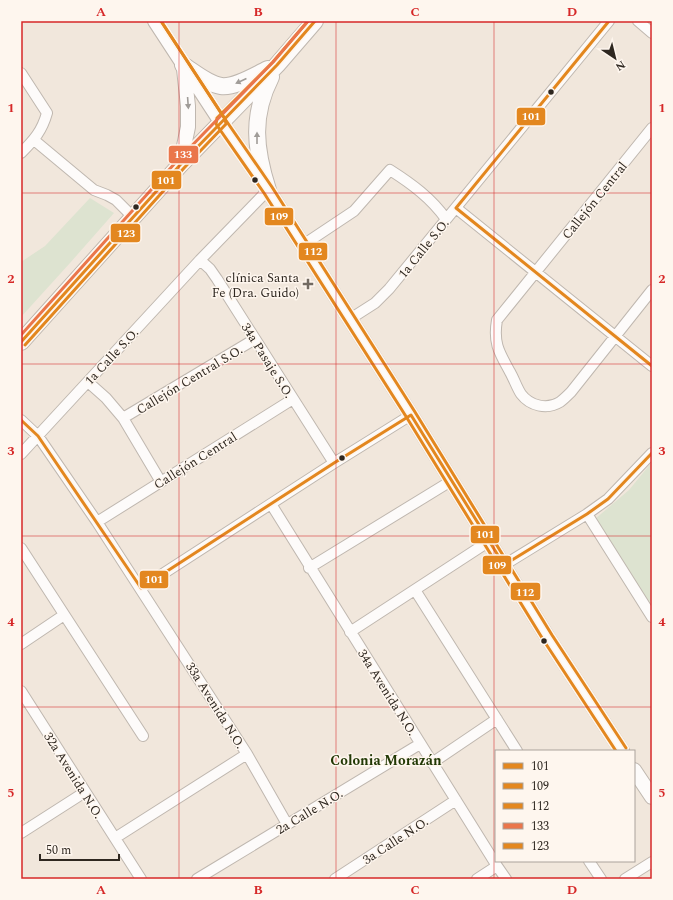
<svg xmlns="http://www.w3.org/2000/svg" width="673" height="900" viewBox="0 0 673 900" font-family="Spectral,serif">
	<rect width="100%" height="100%" fill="#f1e7dc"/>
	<path fill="#dde3d0" d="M90 198 114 213 70 263 21 317V262L45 246Z
		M652 462V600L649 602 595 519 629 490Z"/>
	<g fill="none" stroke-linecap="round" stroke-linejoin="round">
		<g stroke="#bfb7af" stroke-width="12">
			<path id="street" d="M638 21 652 33
				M21 73 47 113C42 131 34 140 21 153
				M652 128 497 320C493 343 499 352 510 372 514 379 517 388 521 394 530 406 547 410 560 402 564 399 568 395 571 392L652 290
				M34 140 94 190 107 195 116 200 133 217
				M456 208 652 366
				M303 245 354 211 390 170C412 184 431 198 446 219
				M200 260 210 269 217 279 334 463
				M350 319 375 303 389 289 609 21
				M88 382 106 398 123 418 161 482
				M123 418 255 339
				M21 420 38 436 97 522 247 754 287 824
				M21 454 200 260 268 190
				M271 504 497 866 506 879
				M587 514 652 617
				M97 522 293 399
				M21 548 143 736
				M504 565 587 514 608 499 652 453
				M309 568 451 481
				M141 588 334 463 411 415
				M415 590 517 751
				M350 632 488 542
				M21 644 64 615
				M21 691 141 879
				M432 763 497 719
				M21 833 85 792
				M115 838 247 754
				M589 861 601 879
				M197 879 420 744
				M335 879 456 800
				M477 879 497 866
				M625 879 652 862"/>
		</g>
		<g stroke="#bfb7af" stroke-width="16">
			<path id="secondary" d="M155 21 221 122 268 190 411 415 548 638 622 751
				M180 165 188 127V106L184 69
				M634 770 652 797"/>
		</g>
		<g stroke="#bfb7af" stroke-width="18">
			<path id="primary" d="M183 65C194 72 208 84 221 86 235 88 255 75 268 69
				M268 190C255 149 251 116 271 77
				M21 342 180 165 277 65 315 21"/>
		</g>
		<use href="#street" stroke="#fdfbfa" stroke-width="10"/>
		<use href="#secondary" stroke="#fdfbfa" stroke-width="14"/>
		<use href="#primary" stroke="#fdfbfa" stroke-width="16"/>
		<g stroke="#fef6ee" stroke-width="6">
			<path id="bus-1" d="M609 21 456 208 652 366
				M21 342 180 165 277 65 315 21
				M21 420 38 436 141 588 334 463 411 415 504 565 587 514 608 499 652 453"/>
		</g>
		<g stroke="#fef6ee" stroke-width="6">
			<path id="bus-2" d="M308 21 273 62 217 118 216 124 264 193 407 418 544 641 616 751"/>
		</g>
		<g stroke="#fef6ee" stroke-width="6">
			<path id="bus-3" d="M161 21 225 119 272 187 415 412 552 635 626 748"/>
		</g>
		<g stroke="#fef6ee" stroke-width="6">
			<path id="bus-4" d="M21 335 176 162 273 62 308 21"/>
		</g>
		<g stroke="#fef6ee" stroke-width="6">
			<path id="bus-5" d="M25 345 184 168 226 124 225 119 161 21"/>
		</g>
		<use href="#bus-1" stroke="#e3871f" stroke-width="3"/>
		<use href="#bus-2" stroke="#e3871f" stroke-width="3"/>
		<use href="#bus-3" stroke="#e3871f" stroke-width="3"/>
		<use href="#bus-4" stroke="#ea764b" stroke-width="3"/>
		<use href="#bus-5" stroke="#e3871f" stroke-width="3"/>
	</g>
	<defs><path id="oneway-solid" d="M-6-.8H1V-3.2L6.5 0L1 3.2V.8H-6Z"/></defs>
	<g fill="#a09c98">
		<use href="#oneway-solid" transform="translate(241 81) rotate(155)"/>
		<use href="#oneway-solid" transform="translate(188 103) rotate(86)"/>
		<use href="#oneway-solid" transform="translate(257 138) rotate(-90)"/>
	</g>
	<path fill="none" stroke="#d62828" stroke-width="1" stroke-opacity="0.55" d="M179 21V879M336 21V879M494 21V879M21 193H652M21 364H652M21 536H652M21 707H652"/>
	<g fill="#2e2720" stroke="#fef6ee" stroke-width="1.5">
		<circle cx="551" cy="92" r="3.5"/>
		<circle cx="255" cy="180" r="3.5"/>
		<circle cx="136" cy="207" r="3.5"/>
		<circle cx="342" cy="458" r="3.5"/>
		<circle cx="544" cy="641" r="3.5"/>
	</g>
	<path fill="#726a62" stroke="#fef6ee" stroke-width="1.5" d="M306 278h4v4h4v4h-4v4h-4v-4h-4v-4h4z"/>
	<g text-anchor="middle" stroke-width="3" stroke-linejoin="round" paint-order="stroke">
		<g font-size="13" fill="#2e2720" stroke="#fef6ee">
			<text transform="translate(594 200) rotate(-51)" y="5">Callejón Central</text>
			<text transform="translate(423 248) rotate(-51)" y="5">1a Calle S.O.</text>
			<text transform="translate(111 356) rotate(-47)" y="5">1a Calle S.O.</text>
			<text transform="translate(268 360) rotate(58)" y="5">34a Pasaje S.O.</text>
			<text transform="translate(189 379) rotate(-31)" y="5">Callejón Central S.O.</text>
			<text transform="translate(195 460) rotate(-32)" y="5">Callejón Central</text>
			<text transform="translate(388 692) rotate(58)" y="5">34a Avenida N.O.</text>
			<text transform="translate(216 705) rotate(58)" y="5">33a Avenida N.O.</text>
			<text transform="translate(74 775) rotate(58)" y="5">32a Avenida N.O.</text>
			<text transform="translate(309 811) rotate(-31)" y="5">2a Calle N.O.</text>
			<text transform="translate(395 840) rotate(-33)" y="5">3a Calle N.O.</text>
		</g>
		<g font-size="13" fill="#2e2720" stroke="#fef6ee" text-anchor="end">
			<text x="299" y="282">clínica Santa<tspan x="299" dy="15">Fe (Dra. Guido)</tspan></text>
		</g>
		<g font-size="14" font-weight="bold" fill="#213804" stroke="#fef6ee">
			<text x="386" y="765">Colonia Morazán</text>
		</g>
	</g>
	<g stroke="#fef6ee" stroke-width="1.5">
		<rect x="516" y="107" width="30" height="19" rx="4" fill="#e3871f"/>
		<rect x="168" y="145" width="31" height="19" rx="4" fill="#ea764b"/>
		<rect x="151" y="170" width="31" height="20" rx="4" fill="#e3871f"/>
		<rect x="264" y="207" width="30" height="19" rx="4" fill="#e3871f"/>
		<rect x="110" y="223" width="31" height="20" rx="4" fill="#e3871f"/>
		<rect x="298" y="242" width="30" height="19" rx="4" fill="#e3871f"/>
		<rect x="470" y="525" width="30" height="19" rx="4" fill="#e3871f"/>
		<rect x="482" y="555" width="30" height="20" rx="4" fill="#e3871f"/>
		<rect x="139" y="570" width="30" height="19" rx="4" fill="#e3871f"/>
		<rect x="510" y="582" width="31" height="19" rx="4" fill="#e3871f"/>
	</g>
	<g font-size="11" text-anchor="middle" font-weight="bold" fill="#fff">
		<text x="531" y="120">101</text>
		<text x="183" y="158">133</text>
		<text x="166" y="184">101</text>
		<text x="279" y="220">109</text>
		<text x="126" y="237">123</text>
		<text x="313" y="255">112</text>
		<text x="485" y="538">101</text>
		<text x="497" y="569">109</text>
		<text x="154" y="583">101</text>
		<text x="525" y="596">112</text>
	</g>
	<rect width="673" height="900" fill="none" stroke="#fef6ee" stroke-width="44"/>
	<rect x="495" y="750" width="140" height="112" fill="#fef6ee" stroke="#aba39c"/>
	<rect x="503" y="763" width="20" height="6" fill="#e3871f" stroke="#aba39c"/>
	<text x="531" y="770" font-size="12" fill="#2e2720">101</text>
	<rect x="503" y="783" width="20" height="6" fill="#e3871f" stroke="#aba39c"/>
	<text x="531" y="790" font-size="12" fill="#2e2720">109</text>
	<rect x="503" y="803" width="20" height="6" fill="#e3871f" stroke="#aba39c"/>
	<text x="531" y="810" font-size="12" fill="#2e2720">112</text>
	<rect x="503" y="823" width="20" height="6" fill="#ea764b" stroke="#aba39c"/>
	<text x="531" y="830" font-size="12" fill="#2e2720">133</text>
	<rect x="503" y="843" width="20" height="6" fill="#e3871f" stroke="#aba39c"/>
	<text x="531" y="850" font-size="12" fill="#2e2720">123</text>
	<g transform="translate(615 58) rotate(145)" stroke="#fef6ee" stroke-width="3" paint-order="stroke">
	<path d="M0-3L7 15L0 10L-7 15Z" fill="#2e2720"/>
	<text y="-6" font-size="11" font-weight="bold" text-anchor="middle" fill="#2e2720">N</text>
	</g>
	<path d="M40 854v6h79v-6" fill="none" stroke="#2e2720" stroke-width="2"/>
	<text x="46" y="854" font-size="12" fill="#2e2720" stroke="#fef6ee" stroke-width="3" paint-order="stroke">50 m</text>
	<rect x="22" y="22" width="629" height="856" fill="none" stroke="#d62828" stroke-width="1.5"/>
	<g font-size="13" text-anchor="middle" font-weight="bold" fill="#d62828">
		<text x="101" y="16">A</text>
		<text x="258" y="16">B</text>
		<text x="415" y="16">C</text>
		<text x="572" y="16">D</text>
		<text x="11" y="112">1</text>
		<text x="662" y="112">1</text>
		<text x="11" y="283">2</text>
		<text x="662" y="283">2</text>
		<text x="11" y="455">3</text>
		<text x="662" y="455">3</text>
		<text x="11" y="626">4</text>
		<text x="662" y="626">4</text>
		<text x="11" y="797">5</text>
		<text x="662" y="797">5</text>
		<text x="101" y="894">A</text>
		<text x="258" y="894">B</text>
		<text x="415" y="894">C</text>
		<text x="572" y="894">D</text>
	</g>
</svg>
